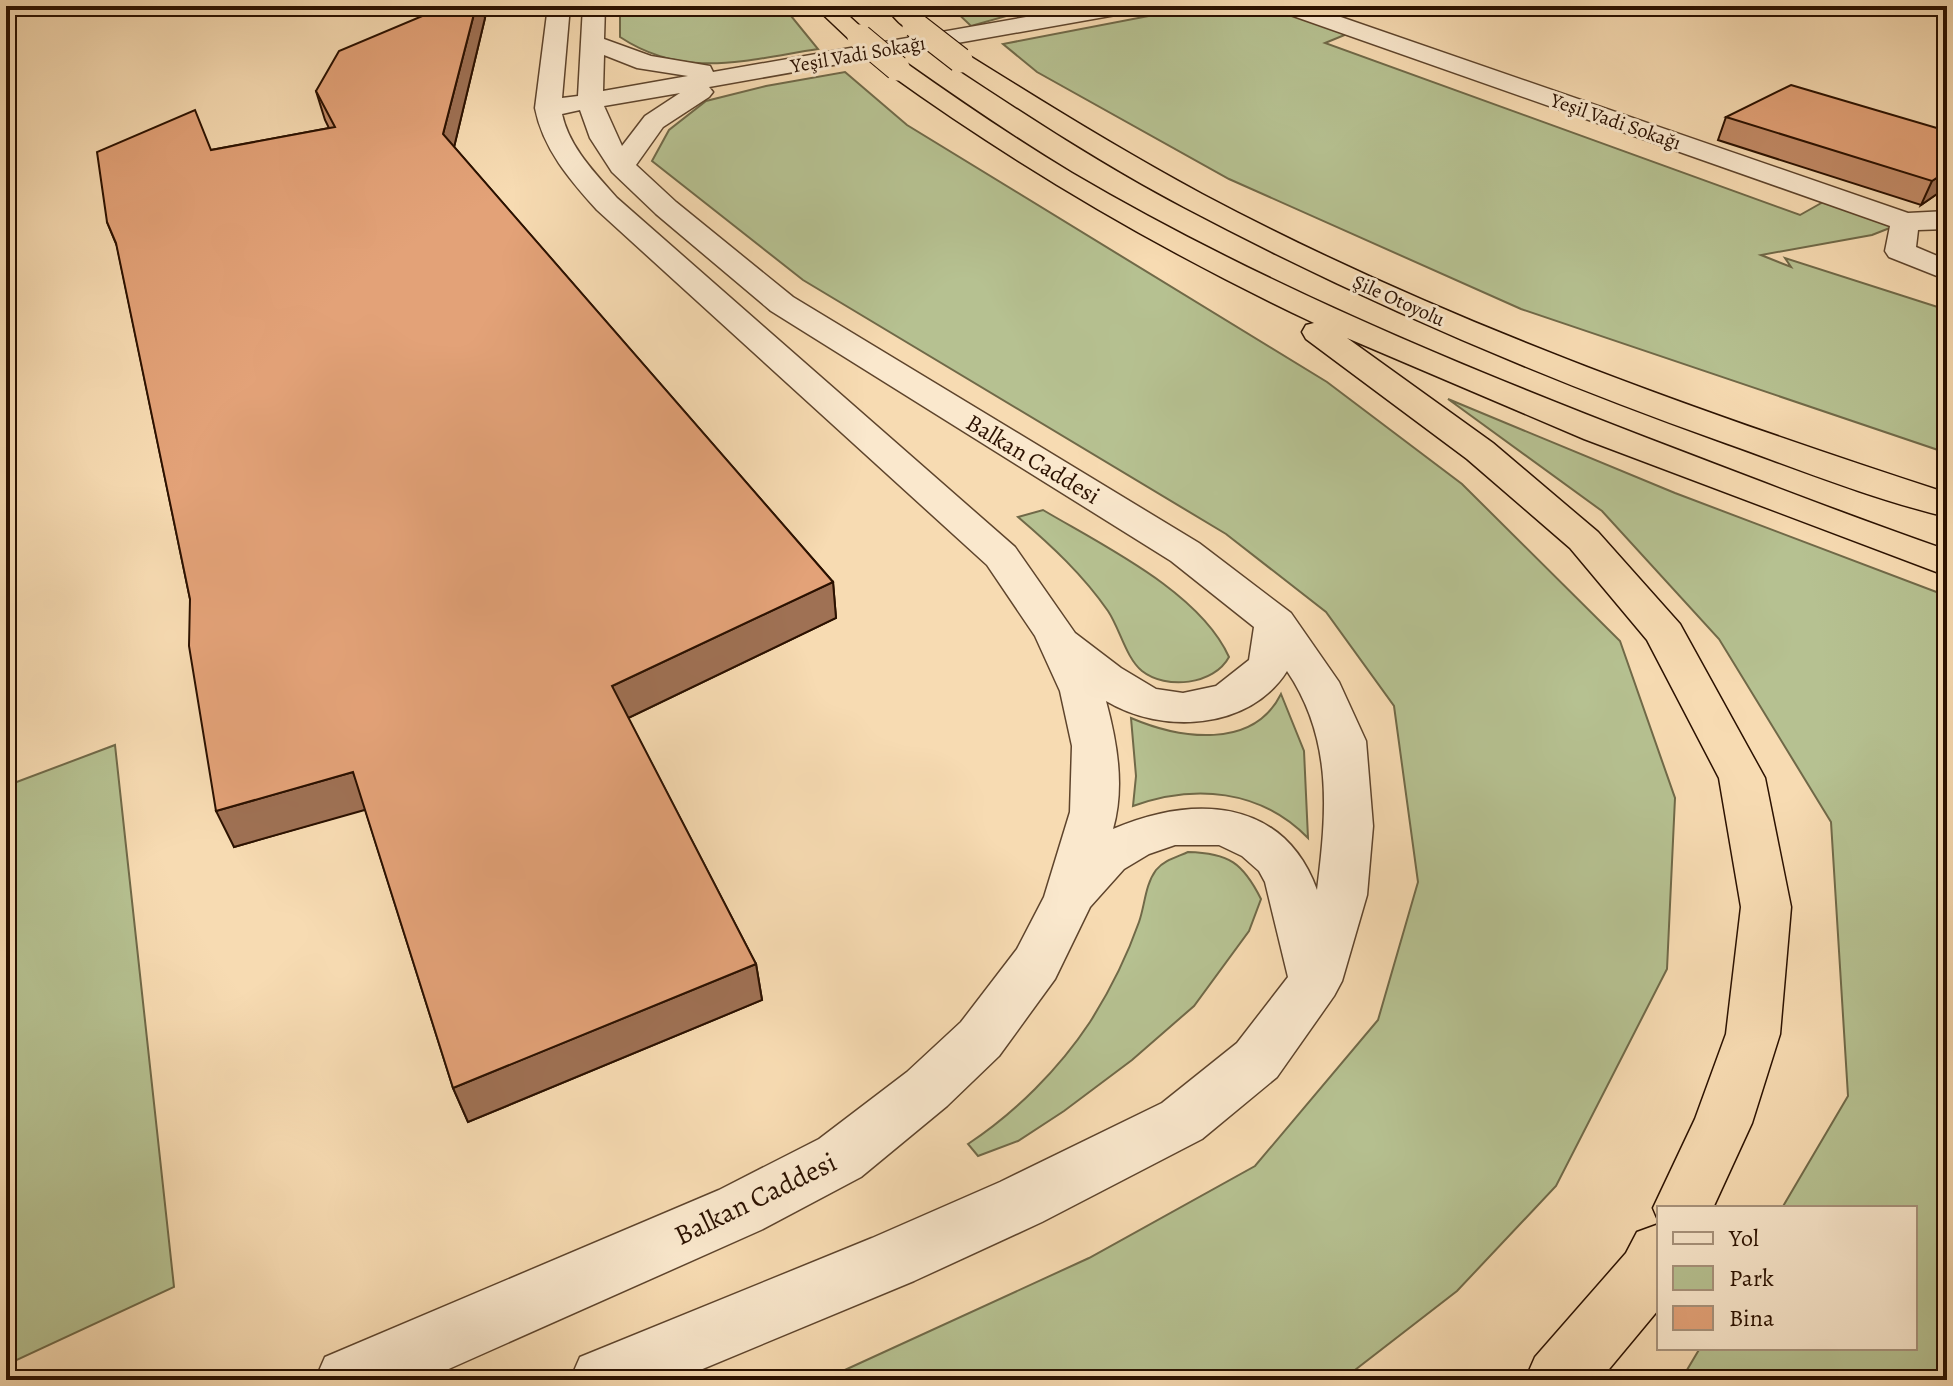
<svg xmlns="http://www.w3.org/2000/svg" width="1953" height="1386" viewBox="0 0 1953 1386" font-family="Alegreya,serif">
	<rect width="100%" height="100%" fill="#f7dbb2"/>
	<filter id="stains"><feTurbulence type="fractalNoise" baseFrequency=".0025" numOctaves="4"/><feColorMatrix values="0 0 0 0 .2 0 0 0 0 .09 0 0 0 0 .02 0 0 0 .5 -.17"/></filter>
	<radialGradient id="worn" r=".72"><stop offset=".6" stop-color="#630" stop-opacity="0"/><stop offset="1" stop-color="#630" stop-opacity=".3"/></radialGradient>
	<path fill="#b6c191" stroke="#706948" stroke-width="2" d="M620 6H783L818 49C746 60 685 80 620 37Z
		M950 6H1042L971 26Z
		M1245 7 1281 9 1357 30 1325 43 1800 215 1832 197 1905 222 1872 235 1761 255 1791 267 1785 258 1947 310V453L1521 309 1229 179 1037 72 1003 44 1185 9Z
		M845 72 907 125 1327 382 1462 484 1620 641 1675 798 1667 969 1556 1186 1457 1291 1342 1380H823L1089 1258 1255 1166 1378 1020 1418 882 1394 706 1326 612 1226 534 803 280 652 161 669 130 706 101 766 86Z
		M1448 399 1675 493 1947 596V1380H1681L1700 1348H1915V1208H1782L1848 1096 1831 822 1719 639 1602 511Z
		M1043 510C1102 545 1200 592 1229 657 1214 685 1166 690 1142 671 1126 658 1120 629 1108 611 1083 575 1052 546 1018 517Z
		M1281 694 1304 751 1308 838C1260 789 1194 784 1133 806L1136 776 1131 718C1180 739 1253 750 1281 694Z
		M115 745 174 1287 6 1365V786Z
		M1188 852C1229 853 1243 863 1261 899L1249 931 1194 1006 1132 1060 1064 1111 1018 1141 978 1156 968 1144C1015 1113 1059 1069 1090 1022 1109 992 1127 956 1139 922 1145 905 1145 885 1156 870 1164 860 1177 857 1188 852Z"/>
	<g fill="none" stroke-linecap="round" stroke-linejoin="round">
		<g stroke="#5e442c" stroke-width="3">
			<path id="minor" d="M548 6H570L562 98 578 96 583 6H605L604 39 651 56 710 66 713 72 1089 6H1138L1127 13 709 87 713 92 709 97 663 127 636 165 676 202 793 297 1199 543 1291 613 1339 682 1366 741 1373 826 1367 895 1342 981 1334 996 1277 1077 1202 1139 1042 1222 914 1281 676 1380H570L580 1357 872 1238 1000 1182 1162 1103 1237 1043 1288 977 1265 882 1259 871 1242 856 1219 845H1175L1149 854 1124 869 1090 907 1055 979 999 1056 947 1106 861 1177 761 1230 424 1380H315L325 1357 719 1190 819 1139 907 1072 961 1022 1017 949 1044 897 1070 812 1072 746 1060 691 1035 636 987 565 597 210C570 180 543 149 535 108ZM604 55 637 68 688 76 603 91ZM680 93 645 116 622 146 604 106ZM580 110 590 138 612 172 656 214 771 311 1171 561 1254 627 1249 660 1216 686 1183 693 1156 689 1121 668 1075 633 1015 547 617 198C595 173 569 147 562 114ZM1287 671C1333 739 1327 812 1317 890 1283 797 1193 795 1113 829 1125 787 1117 742 1106 701 1162 735 1250 730 1287 671Z
				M1276 6H1309L1908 213 1947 211V229L1918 230 1916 247 1947 260V280L1889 257 1885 251 1890 226 1279 11Z"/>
		</g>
		<g stroke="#2b1100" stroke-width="3">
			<path id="highway" d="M814 6H838L872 37 868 42H852Z
				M885 6H909L926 25 923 30C906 34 895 19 885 6Z
				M960 53 968 55C1045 103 1122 151 1202 194 1439 320 1693 410 1947 493V517C1869 498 1793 467 1717 440 1535 375 1356 298 1184 207 1104 165 1028 115 952 65L948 60 952 55Z
				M897 61 906 63C960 101 1015 139 1072 173 1254 280 1450 362 1647 438 1747 476 1846 515 1947 550V576L1584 439 1347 338 1493 443 1598 532 1680 624 1765 778 1791 907 1780 1034 1752 1123 1713 1208H1659V1222L1653 1208 1695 1119 1726 1034 1741 907 1719 778 1647 640 1570 548 1467 459 1306 339 1302 332 1306 325 1314 323C1164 252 1023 170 888 73L885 68 888 63Z
				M1659 1224V1309L1600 1380H1525L1535 1357 1626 1253 1637 1232Z"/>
		</g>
		<use href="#minor" fill="#fae8cd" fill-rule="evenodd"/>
		<use href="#highway" fill="#f7dbb2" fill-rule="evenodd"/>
		<g stroke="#2b1100" stroke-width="27" stroke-linecap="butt">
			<path id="highway-bridge" d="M915 25 960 60
				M860 37 897 68"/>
		</g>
		<use href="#highway-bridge" stroke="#f7dbb2" stroke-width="25"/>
	</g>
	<path fill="#c38b67" stroke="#2b1100" stroke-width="2" d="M485 18 454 147 833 582 836 618 628 718 756 964 762 1000 468 1122 453 1088 365 809 234 847 190 599 117 246 107 222 211 150 329 128 325 120 316 91Z
		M1726 117 1947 131V187L1921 205 1718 140Z"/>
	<path fill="#9f7154" stroke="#2b1100" stroke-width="2" d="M476 6H482L485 18 450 164 443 134Z
		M1947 171V187L1921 205 1932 181Z
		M833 582 836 618 620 722 612 686Z
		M353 772 368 809 234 847 216 811Z
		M756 964 762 1000 468 1122 453 1088Z"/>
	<path fill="#e3a278" stroke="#2b1100" stroke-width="2" d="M446 6H476L443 134 833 582 612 686 756 964 453 1088 353 772 216 811 189 646 190 599 116 243 107 222 97 152 195 110 211 150 335 127 316 91 339 51Z
		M1791 85 1947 131V171L1932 181 1726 117Z"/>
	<g text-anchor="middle" stroke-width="6" stroke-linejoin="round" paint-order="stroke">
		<g font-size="20" fill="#2b1100" stroke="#fae8cd">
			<text transform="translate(858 54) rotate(-10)" y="7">Yeşil Vadi Sokağı</text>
			<text transform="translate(1616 121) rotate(19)" y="7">Yeşil Vadi Sokağı</text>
			<text transform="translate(1399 300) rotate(24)" y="7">Şile Otoyolu</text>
		</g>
		<g font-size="24" fill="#2b1100" stroke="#fae8cd">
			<text transform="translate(1033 459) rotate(31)" y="8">Balkan Caddesi</text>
		</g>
		<g font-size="28" fill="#2b1100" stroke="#fae8cd">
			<text transform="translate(755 1198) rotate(-26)" y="10">Balkan Caddesi</text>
		</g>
	</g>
	<rect width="1953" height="1386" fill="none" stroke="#f7dbb2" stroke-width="32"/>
	<rect x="8" y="8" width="1937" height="1370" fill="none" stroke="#2b1100" stroke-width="4"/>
	<rect x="16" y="16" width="1921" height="1354" fill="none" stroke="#2b1100" stroke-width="2"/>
	<rect x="1657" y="1206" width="260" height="144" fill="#fae8cd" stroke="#a7927b" stroke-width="2"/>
	<rect x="1673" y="1232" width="40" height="12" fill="#fae8cd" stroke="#a7927b" stroke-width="2"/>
	<text x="1729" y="1246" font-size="24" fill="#2b1100">Yol</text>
	<rect x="1673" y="1266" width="40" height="24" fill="#b6c191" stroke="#a7927b" stroke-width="2"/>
	<text x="1729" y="1286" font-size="24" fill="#2b1100">Park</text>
	<rect x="1673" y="1306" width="40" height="24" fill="#e3a278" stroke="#a7927b" stroke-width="2"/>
	<text x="1729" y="1326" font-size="24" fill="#2b1100">Bina</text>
	<rect width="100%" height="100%" filter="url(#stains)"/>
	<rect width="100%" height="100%" fill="url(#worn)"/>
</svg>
